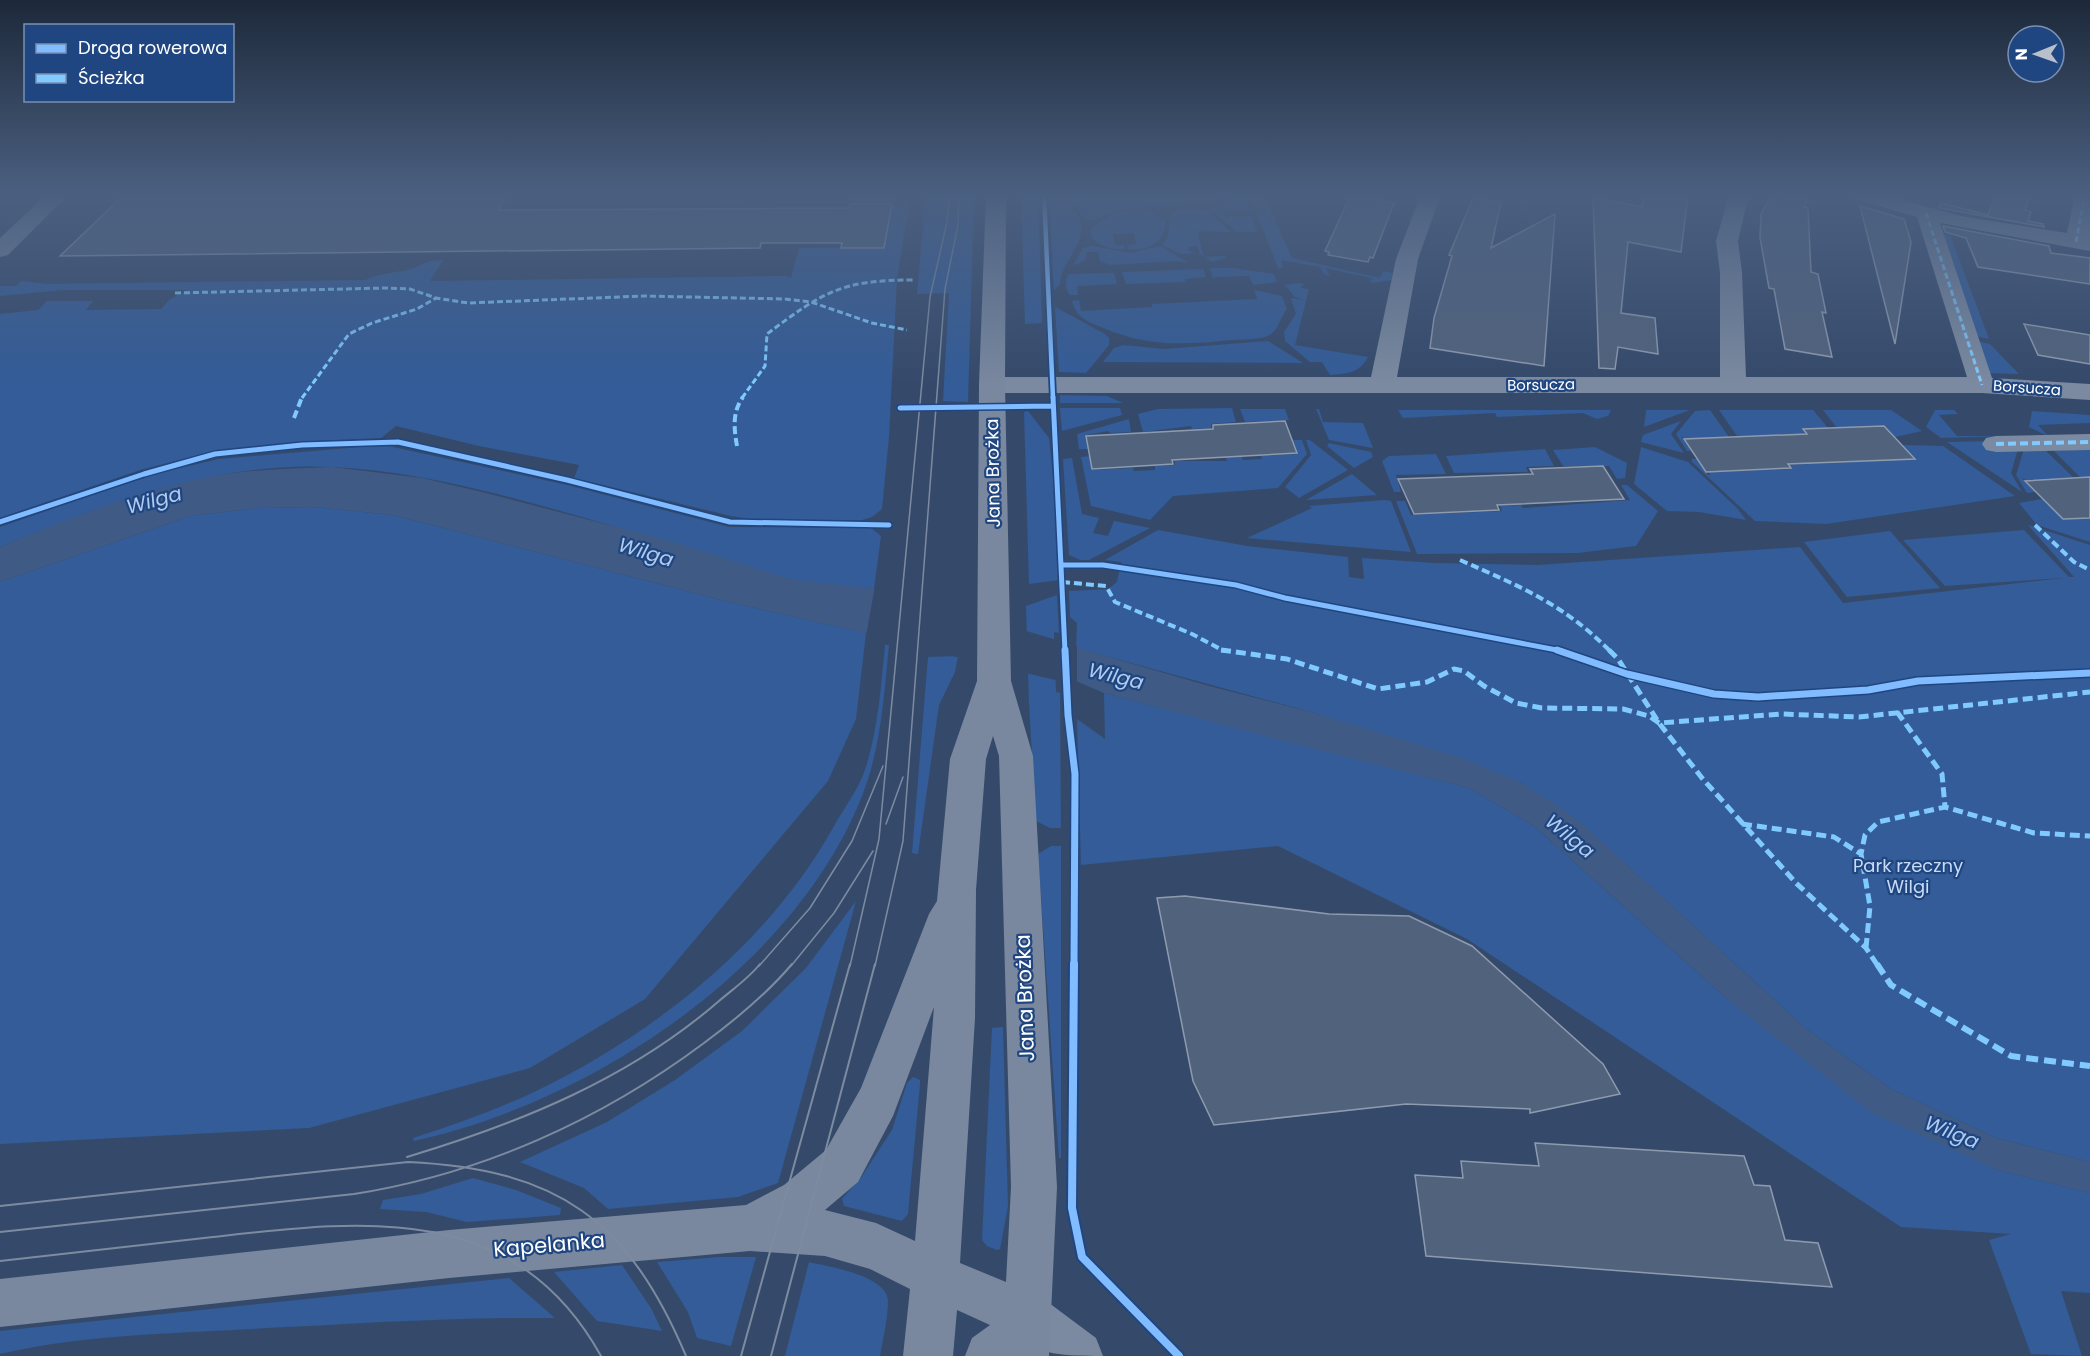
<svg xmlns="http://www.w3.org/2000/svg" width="2090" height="1356" viewBox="0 0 2090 1356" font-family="Poppins,sans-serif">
	<rect width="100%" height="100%" fill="#354a6a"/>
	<path fill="#335c98" d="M858 194H890L893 196 892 204 909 203 897 278 889 437 882 509 872 517 862 520H756L731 516 574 478 579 465 479 446 396 426 381 438 297 442 215 451 140 470 0 518V314L38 310 47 301H93L86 310 161 309 170 299 187 290H62L0 296V286H16L21 281 47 284 365 280C379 274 392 273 407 270 422 267 423 260 443 260L430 281 786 276 791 278 799 248 884 247 891 204H850L851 197Z
		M926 194 974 196 968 402 943 401 949 293 917 294Z
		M1021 194H1038L1042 323 1025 324Z
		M1049 194 1062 195C1067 203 1075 210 1079 218 1090 241 1060 262 1060 284L1054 290Z
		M1065 194H1233L1202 204 1121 210 1091 221 1086 220Z
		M1238 194H1243L1248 208 1223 210 1225 217 1251 216 1257 232H1237L1210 209Z
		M1249 194H1263L1292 258 1380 278 1383 271 1393 273 1392 280 1371 283 1372 278 1325 268 1330 276 1325 275 1320 267 1281 260 1283 268H1278Z
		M1178 209H1205L1231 232 1197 231 1204 257 1226 256 1225 258 1212 262 1200 254 1197 246 1188 247 1189 251 1196 253 1180 254 1162 245 1167 239 1171 213Z
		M1145 210 1166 220C1165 243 1150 249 1129 250L1127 245 1136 244 1134 233 1113 234 1115 245H1124L1125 250C1112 249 1094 247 1090 232 1102 214 1125 210 1145 210Z
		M1940 233 1950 235 1989 339 1975 336Z
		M1092 246 1131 253 1160 246 1189 263 1176 261 1110 265 1100 261 1098 252H1086V259L1073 266 1083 248Z
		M1210 268H1233L1274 274 1277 282 1253 285 1249 276 1213 277Z
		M1203 269 1206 277 1185 279V282L1126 284 1122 272Z
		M1114 273 1117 284 1077 286 1078 295H1070C1065 288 1064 281 1069 274Z
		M1299 283 1304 284 1300 288 1309 289 1295 345 1368 357C1360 373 1346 374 1330 375L1322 362H1310L1285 341 1284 332 1296 314 1291 298 1305 300 1295 297 1285 285Z
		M1254 290 1282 296 1287 309C1279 318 1279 333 1265 337 1255 340 1243 339 1232 340 1183 345 1147 347 1101 327 1086 321 1076 317 1072 301L1079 300 1081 311 1152 307V304L1257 299Z
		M1055 307 1105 334 1109 338V345L1086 373 1059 372Z
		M1268 341 1303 363 1103 362 1114 348 1123 345 1164 349Z
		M1977 341 1990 344 2019 374 1988 373Z
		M1060 395 1107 396 1123 403H1060Z
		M1060 408H1120L1122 415 1062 431Z
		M1232 408 1236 422 1211 424V428L1192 429 1191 426 1143 432 1138 414 1158 409Z
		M1240 409H1285L1289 420 1245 422Z
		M1316 409H1319L1323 422 1363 423 1373 448 1329 440Z
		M1398 410H1611L1608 416 1597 419 1583 413 1497 417 1495 413 1403 418Z
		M1646 410H1690L1644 427Z
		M1710 410 1729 437 1686 439 1681 436 1691 451H1687L1676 434 1695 411Z
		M1719 410H1813L1828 428 1803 429 1806 434 1737 436Z
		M1823 410H1891L1922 431 1891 438 1881 427 1885 426 1837 428Z
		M1935 410H1954L1958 414 1939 415 1957 436H2010L1941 438 1926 427Z
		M1028 411 1049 438 1062 565 1060 580 1029 584 1024 412Z
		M2032 411 2090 415V423L2038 425 2048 436 2029 427Z
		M1129 419 1131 432 1110 433 1108 431 1086 435 1088 449H1079L1077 434Z
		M1681 421 1671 434 1684 453 1641 442 1643 435Z
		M1293 440H1302L1307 454 1278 488 1173 496 1150 520 1091 506 1081 457 1090 456 1092 470 1133 468 1134 471 1155 470V466L1175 465V461H1227L1226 457H1242L1243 460 1262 459 1261 456 1297 454Z
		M1306 440H1310L1348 470 1299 498 1285 487 1311 455Z
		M1990 441 2018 449 2011 473 2022 492 1947 442Z
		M1329 443 1371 452 1373 457 1354 468 1327 446Z
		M384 445 567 485 729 527 871 528 881 536 874 589C846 587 817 585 789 579 744 570 703 550 659 539 553 510 443 472 332 467 217 461 105 504 0 547V527L150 475 219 459Z
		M1903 445 1943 446 2015 496 1826 524 1755 521 1692 462V459H1697L1708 475H1710L1709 472 1791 469 1789 465 1915 459 1909 458Z
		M1595 447 1627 463 1625 478 1617 479 1609 466H1563L1553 450Z
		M1641 447 1688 462 1738 509 1746 520 1699 512 1667 511 1634 484Z
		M2090 447V477L2081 478 2051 448Z
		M2043 448 2074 478 2028 481 2022 478 2035 492 2027 493 2016 475 2024 449Z
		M1545 449 1554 466 1526 467 1528 472 1454 473 1446 456Z
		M1436 454 1446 474 1396 475 1401 492H1394L1382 461 1389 456Z
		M1072 458 1082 514 1099 518 1093 533 1108 536 1114 521 1150 528 1089 560H1080L1069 555 1063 459Z
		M1352 474 1377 495 1306 500Z
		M1621 485H1627L1658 511 1636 546 1578 553 1417 554 1396 501H1405L1411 515 1502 511 1500 506 1521 505 1523 508 1630 500Z
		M2042 499 2063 519H2065L2063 516 2082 515 2088 519 2090 515V542L2037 525 2019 503Z
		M1385 500 1391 501 1411 552 1247 538 1312 508 1309 506Z
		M314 507 393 515 729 602 866 633 856 719 828 781 645 999 530 1068 309 1128 0 1144V582L190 516 259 508Z
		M2028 525 2090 545V1162L1996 1138 1891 1089 1805 1028 1627 865 1522 783 1311 712 1076 648 1077 623 1070 617 1069 591 1108 589 1117 582 1121 562 1105 560 1158 530 1247 546 1348 557 1349 577 1364 579 1362 558 1434 563 1538 565 1800 547 1843 603 2063 578 1945 586 1903 540 2024 530 2069 577H2074Z
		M1890 531 1940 588 1847 597 1804 542Z
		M1057 595 1059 633 1054 632 1056 692 1060 693 1061 828H1050L1036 821 1029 704 1026 606Z
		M885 645H889C884 696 881 748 862 796 794 969 590 1103 414 1141L413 1138C453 1125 493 1111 532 1093 653 1035 768 945 834 826 844 808 858 790 865 770 878 730 881 687 885 645Z
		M958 656 955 672 939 705 918 854 912 853 928 657Z
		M1104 693 1469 788 1534 826 1726 998 1998 1170 2090 1193V1293L2061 1291 2082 1356 2031 1354 1989 1240 2011 1234 1901 1227 1467 939 1278 846 1081 865 1077 719 1105 739Z
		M1051 846H1061V1158H1059L1038 854Z
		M856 901 778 1183 738 1197 608 1209 584 1188 520 1162 607 1122 675 1080 742 1031 806 968Z
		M1003 1027 1008 1206 1000 1249 997 1250 987 1246 982 1240 992 1028Z
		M913 1077 920 1080V1084L908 1214 902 1221 844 1206 842 1199 862 1176 892 1130 907 1083Z
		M473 1178 516 1190 561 1208 560 1215 467 1222 426 1212 380 1209 383 1200 421 1194Z
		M720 1257H756L731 1346 697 1338 688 1312 657 1262Z
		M809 1262C829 1267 887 1275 888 1301 888 1318 883 1338 880 1356H785Z
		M622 1265 651 1308 662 1331 597 1321 554 1272Z
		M509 1278 555 1318C453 1317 351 1324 249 1329 166 1334 81 1335 0 1354V1331Z"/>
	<path fill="#3f5b85" d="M332 467 422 478 486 493 674 542 789 579 875 589 1209 686 1311 712 1462 758 1522 783 1577 819 1805 1028 1891 1089 1996 1138 2090 1162V1193L1998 1170 1872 1113 1726 998 1534 826 1469 788 1280 740 1104 693 1076 681 729 602 393 515 314 507 259 508 190 516 0 582V547C67 519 137 492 208 477 249 469 291 469 332 467Z"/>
	<path fill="#354a6a" d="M875 586 1077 646V685L866 636Z"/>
	<path fill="#51627c" stroke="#8e9baf" stroke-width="1.5" d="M125 194H508L499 210 849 208 850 204H892L884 248H841L842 243H761L760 248 60 256Z
		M1351 194 1394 203 1373 258 1370 257 1368 262 1328 255 1329 252 1325 251Z
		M1644 194H1688L1681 252 1628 242 1621 313 1655 318 1658 354 1618 347 1615 369 1599 368 1593 197 1642 207Z
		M1772 194H1810L1804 207 1808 208 1811 272 1818 274 1826 313 1822 312 1832 357 1785 349 1774 289 1769 288 1760 238 1761 214Z
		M1995 194 2029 199 2025 210 2031 212 2028 221 2043 224 2044 227 1939 208 1941 203 1988 215Z
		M1473 198 1501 202 1491 248 1555 214 1544 366 1430 348 1434 318 1452 256 1449 255Z
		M1860 206 1904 219 1911 242 1895 344Z
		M1943 226 2049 246 2051 253 2090 258V284L1978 267 1966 238 1945 232Z
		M2024 324 2090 335V364L2038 355Z
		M1285 421 1297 453 1172 460 1173 464 1092 469 1086 436 1213 429V425Z
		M1884 426 1915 459 1788 464 1791 468 1706 472 1684 439 1807 434 1803 429Z
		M1603 466 1624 499 1497 505 1499 510 1414 514 1398 479 1533 474 1530 469Z
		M2090 477V518L2063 519 2025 481Z
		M1185 896 1329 914 1409 916 1472 946 1603 1064 1620 1094 1530 1113V1109L1406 1104 1214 1125 1193 1081 1157 898Z
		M1535 1143 1744 1156 1754 1185 1770 1186 1785 1240 1818 1243 1832 1287 1426 1256 1415 1175 1463 1178 1461 1161 1539 1166Z"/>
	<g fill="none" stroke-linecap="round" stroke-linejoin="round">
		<path fill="#7b8aa0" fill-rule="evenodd" d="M47 194H69L8 255 0 257V238Z
			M1421 194H1441L1418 259 1397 377H1720V272L1716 241 1729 194H1749L1738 241 1742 272 1746 377H1967L1917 217 1851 198 1848 194H1881L1961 216 2067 233 2075 194H2090V251L1940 223 1992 378 2090 384V400L1982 393H992L983 390 979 385 983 380 992 377H1371L1396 259Z
			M2090 434V450L1996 452 1986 450 1982 444 1986 438 1996 436Z
			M1028 1293 1045 1300 1096 1338 1103 1356C1058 1356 1024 1356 1004 1317L1011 1300Z"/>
		<path fill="#79889f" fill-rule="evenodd" d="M986 194H1006L1005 385 1011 681 1033 756 1057 1187 1049 1356H965L972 1338 990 1325 957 1310 953 1356H903L910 1289 870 1269 825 1256 750 1251 449 1278 0 1327V1279L449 1230 746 1205 784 1185 826 1150 861 1088 929 914 937 901 950 759 977 681 979 385ZM993 736 999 756 1011 1187 1006 1282 960 1263 975 1018 976 890 986 759ZM934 1007 915 1241 876 1223 825 1210 858 1182 893 1116Z"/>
		<path stroke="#7c8ba0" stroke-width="1.5" d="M886 824 903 777
			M759 966 810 908 852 841 883 766
			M791 966 834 913 873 851
			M850 966 879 839 930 297 947 222 950 194
			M875 966 903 841 945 289 958 225 959 194"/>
		<path stroke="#7c8ba0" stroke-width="2" d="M407 1157C520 1123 629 1079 719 1001 733 989 749 978 760 964
			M0 1206 408 1162C557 1169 628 1219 686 1356
			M0 1232 354 1194C481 1174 601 1120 704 1043 735 1020 767 994 792 964
			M0 1261C71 1253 142 1245 213 1237 363 1220 514 1200 601 1356
			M741 1356 850 964
			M771 1356 875 964"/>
		<path stroke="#80caff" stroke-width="3" stroke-dasharray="6 3" stroke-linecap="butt" d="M1926 213 1982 385
			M2076 242 2085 194
			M175 293 385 288 410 289 436 298 468 303 644 296 785 299 811 302 872 323 907 330
			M302 398 349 334 372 323 417 309 436 298
			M742 398 765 366 767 334C823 292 841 280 913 280"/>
		<path stroke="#80caff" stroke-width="4" stroke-dasharray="8 4" stroke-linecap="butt" d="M294 418 302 397
			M1996 444 2090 442
			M737 446C734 429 732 412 743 397
			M2035 525 2074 562 2090 570
			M1460 560C1521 587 1562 603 1610 651
			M1062 582 1106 586 1115 602 1192 634 1224 651"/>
		<path stroke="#80caff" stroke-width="5" stroke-dasharray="10 5" stroke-linecap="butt" d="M1221 650 1287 659 1378 689 1427 682 1454 669 1464 671 1484 686 1516 703 1542 708 1623 709 1649 716 1659 723 1782 714 1859 717 2090 692
			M1609 650 1618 659 1659 723 1702 778 1796 883 1866 948 1878 966
			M1897 712 1942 774 1945 807
			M1742 824 1834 837 1861 854
			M1866 948 1870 906 1861 854 1865 835 1878 822 1945 807 2034 833 2090 836"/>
		<path stroke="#80caff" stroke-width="6" stroke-dasharray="12 6" stroke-linecap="butt" d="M1877 964 1891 985 2011 1056 2090 1066"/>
		<g stroke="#1f4680" stroke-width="8">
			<path id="cycleway-far3" d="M1044 194 1053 398"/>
		</g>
		<g stroke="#1f4680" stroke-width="8">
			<path id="cycleway-far2" d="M1053 397 1065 651
				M900 408 1053 406
				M0 522 144 474 215 454 302 445 398 442 567 480 730 522 889 525
				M1062 565H1103L1236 585 1285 598 1562 651"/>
		</g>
		<g stroke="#1f4680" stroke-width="10">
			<path id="cycleway-far1" d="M1065 650 1068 715 1075 774 1074 966
				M1557 650 1627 674 1714 694 1758 697 1868 690 1918 681 2090 673"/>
		</g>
		<g stroke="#1f4680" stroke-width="12">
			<path id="cycleway" d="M1074 964 1072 1208 1082 1257 1179 1356"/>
		</g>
		<use href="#cycleway-far3" stroke="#80bcff" stroke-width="4.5"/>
		<use href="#cycleway-far2" stroke="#80bcff" stroke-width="5"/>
		<use href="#cycleway-far1" stroke="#80bcff" stroke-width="7"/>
		<use href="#cycleway" stroke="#80bcff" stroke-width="8"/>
	</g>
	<linearGradient id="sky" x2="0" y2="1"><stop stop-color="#1d293a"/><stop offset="0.51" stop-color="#4b6081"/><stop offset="1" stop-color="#4b6081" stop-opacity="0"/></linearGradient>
	<rect width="2090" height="384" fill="url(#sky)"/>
	<g text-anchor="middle" stroke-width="4.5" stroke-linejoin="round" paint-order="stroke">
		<g font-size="15" fill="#fff" stroke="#1f4680">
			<text transform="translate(1541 385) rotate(-1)" y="5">Borsucza</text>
			<text transform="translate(2027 388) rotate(4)" y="5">Borsucza</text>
		</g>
		<g font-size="18" fill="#fff" stroke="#1f4680">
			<text transform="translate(993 473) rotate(-91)" y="6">Jana Brożka</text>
		</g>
		<g font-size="18" fill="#c8dbf6" stroke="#1f4680">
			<text x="1908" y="872">Park rzeczny<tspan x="1908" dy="21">Wilgi</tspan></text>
		</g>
		<g font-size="20" font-style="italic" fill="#b0cbf0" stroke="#1f4680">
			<text transform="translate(154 500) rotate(-15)" y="7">Wilga</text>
			<text transform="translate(646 552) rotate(17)" y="7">Wilga</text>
			<text transform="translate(1116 676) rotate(14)" y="7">Wilga</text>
			<text transform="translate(1570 836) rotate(39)" y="7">Wilga</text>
			<text transform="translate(1952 1132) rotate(22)" y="7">Wilga</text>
		</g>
		<g font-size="21" fill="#fff" stroke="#1f4680">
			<text transform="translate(1025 998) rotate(-92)" y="7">Jana Brożka</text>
			<text transform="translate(549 1245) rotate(-5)" y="7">Kapelanka</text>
		</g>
	</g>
	<rect x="24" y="24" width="210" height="78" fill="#1f4680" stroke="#7990b3" stroke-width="1.5"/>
	<rect x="36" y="44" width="30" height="9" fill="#80bcff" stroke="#7990b3" stroke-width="1.5"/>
	<text x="78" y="54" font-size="18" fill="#ffffff">Droga rowerowa</text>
	<rect x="36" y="74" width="30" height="9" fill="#80caff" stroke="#7990b3" stroke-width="1.5"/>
	<text x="78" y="84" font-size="18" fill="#ffffff">Ścieżka</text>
	<g transform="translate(2036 54) rotate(269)"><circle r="28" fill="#1f4680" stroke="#7990b3" stroke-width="1.5"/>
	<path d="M0-4.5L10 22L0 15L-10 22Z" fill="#b8c0cb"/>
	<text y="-9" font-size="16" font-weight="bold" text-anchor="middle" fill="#ffffff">N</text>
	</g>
</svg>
